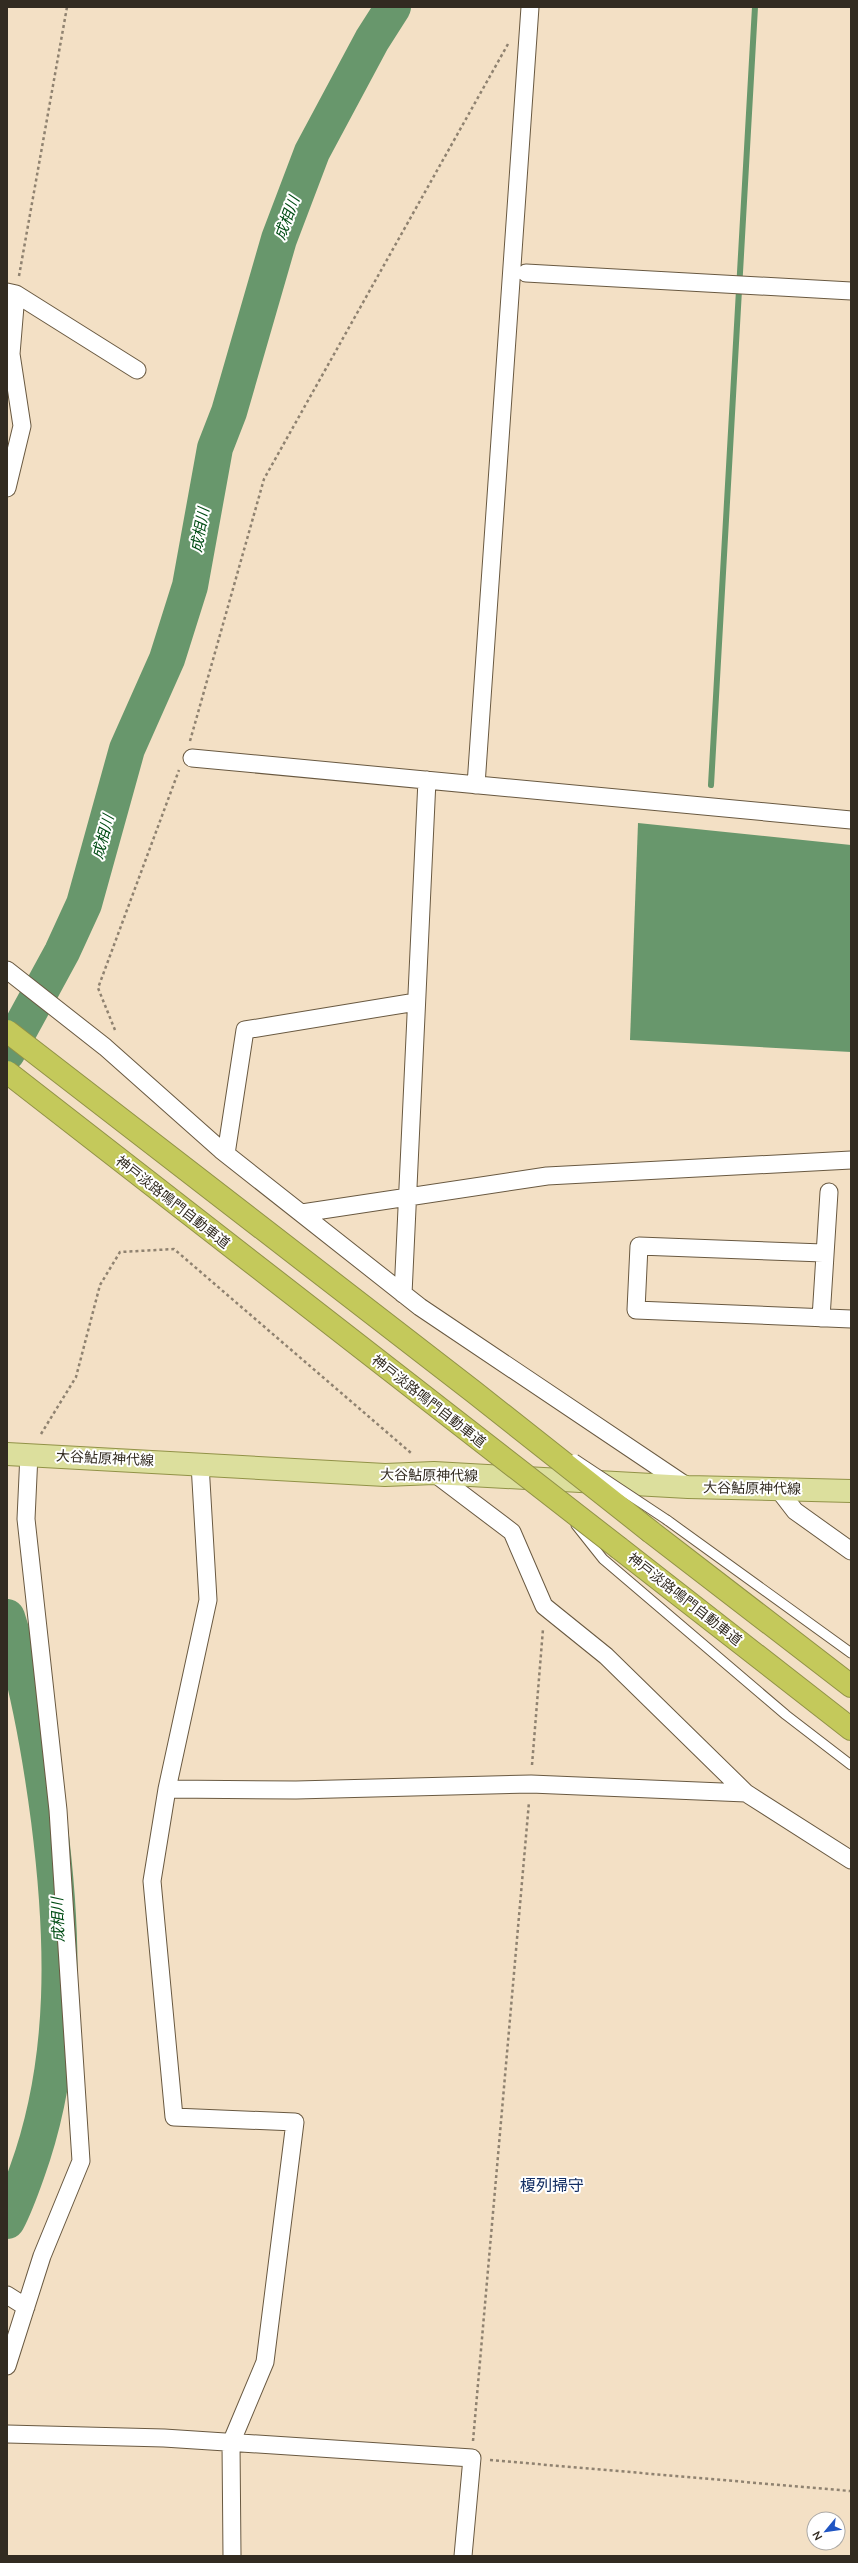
<svg xmlns="http://www.w3.org/2000/svg" width="858" height="2563" viewBox="0 0 858 2563" font-family="Mulish,'Noto Sans JP',sans-serif">
	<rect width="100%" height="100%" fill="#f3e0c5"/>
	<path fill="#68976c" d="M638 823 851 845V1052L630 1040Z"/>
	<g fill="none" stroke-linecap="round" stroke-linejoin="round">
		<path stroke="#68976c" stroke-width="6" d="M711 785 755 7"/>
		<path stroke="#68976c" stroke-width="36" d="M7 1053 62 952 84 904 127 749 167 659 190 586 215 448 229 412 279 239 312 152 372 40 393 7
			M7 1617C28 1683 40 1751 49 1820 64 1938 68 2059 27 2172 21 2189 15 2206 7 2221"/>
		<g stroke="#695941" stroke-width="11">
			<path id="lane" d="M667 1520 851 1653
				M576 1525 603 1559 786 1715 851 1765"/>
		</g>
		<g stroke="#695941" stroke-width="19">
			<path id="street" d="M526 273 851 291
				M7 292 16 294 137 370
				M7 488 22 426 11 354 16 294
				M192 758 851 820
				M476 785 530 7
				M7 970 105 1047 221 1150 420 1307 688 1487
				M226 1154 245 1030 416 1002
				M302 1213 547 1176 851 1160
				M823 1253 639 1246 636 1310 851 1319
				M403 1294 427 780
				M821 1318 829 1192
				M200 1464 208 1600 167 1789 152 1881 174 2117 295 2122 265 2362 231 2443 232 2556
				M434 1473 512 1532 544 1606 606 1656 746 1793 851 1860
				M778 1489 795 1511 851 1551
				M167 1789 296 1790 531 1784 746 1793
				M7 2295 26 2307
				M7 2366 42 2256 81 2161 58 1810 26 1519 29 1454
				M7 2434 164 2438 472 2458 463 2556"/>
		</g>
		<g stroke="#919247" stroke-width="24">
			<path id="primary" d="M7 1454 385 1475 434 1473 688 1487 851 1491"/>
		</g>
		<g stroke="#919247" stroke-width="24">
			<path id="highway" d="M651 1532 851 1686
				M619 1548 851 1729"/>
		</g>
		<path stroke="#8f8270" stroke-width="2.5" stroke-dasharray="3 3" stroke-linecap="butt" d="M19 276 67 7
			M190 741 264 479 508 44
			M115 1030 98 988 179 770
			M41 1434 76 1377 100 1285 120 1252 174 1249 411 1453
			M532 1765 543 1629
			M473 2441 529 1802
			M490 2460 850 2491"/>
		<use href="#lane" stroke="#fff" stroke-width="9"/>
		<use href="#street" stroke="#fff" stroke-width="17"/>
		<use href="#primary" stroke="#dcdf9d" stroke-width="22"/>
		<use href="#highway" stroke="#c4c95b" stroke-width="22"/>
		<g stroke="#695941" stroke-width="11" stroke-linecap="butt">
			<path id="lane-bridge" d="M575 1459 667 1520"/>
		</g>
		<g stroke="#919247" stroke-width="24" stroke-linecap="butt">
			<path id="highway-bridge" d="M7 1031 474 1392 651 1532
				M7 1072 619 1548"/>
		</g>
		<use href="#lane-bridge" stroke="#fff" stroke-width="9"/>
		<use href="#highway-bridge" stroke="#c4c95b" stroke-width="22"/>
	</g>
	<g text-anchor="middle" stroke-width="4" stroke-linejoin="round" paint-order="stroke">
		<g font-size="14" fill="#322b21" stroke="#fff">
			<text transform="translate(173 1202) rotate(38)" y="5">神戸淡路鳴門自動車道</text>
			<text transform="translate(429 1401) rotate(38)" y="5">神戸淡路鳴門自動車道</text>
			<text transform="translate(105 1458) rotate(3)" y="5">大谷鮎原神代線</text>
			<text transform="translate(429 1475) rotate(1)" y="5">大谷鮎原神代線</text>
			<text transform="translate(752 1488) rotate(1)" y="5">大谷鮎原神代線</text>
			<text transform="translate(685 1599) rotate(38)" y="5">神戸淡路鳴門自動車道</text>
		</g>
		<g font-size="15" font-style="italic" fill="#004c14" stroke="#fff">
			<text transform="translate(287 218) rotate(-70)" y="5">成相川</text>
			<text transform="translate(200 530) rotate(-80)" y="5">成相川</text>
			<text transform="translate(103 837) rotate(-75)" y="5">成相川</text>
			<text transform="translate(58 1920) rotate(-92)" y="5">成相川</text>
		</g>
		<g font-size="16" fill="#142f64" stroke="#fff">
			<text x="552" y="2191">榎列掃守</text>
		</g>
	</g>
	<rect width="858" height="2563" fill="none" stroke="#322b21" stroke-width="16"/>
	<g transform="translate(826 2531) rotate(241)"><circle r="19" fill="#ffffff" stroke="#adaaa6"/>
	<path d="M0-3L7 15L0 10L-7 15Z" fill="#2055c2"/>
	<text y="-6" font-size="11" font-weight="bold" text-anchor="middle" fill="#322b21">N</text>
	</g>
</svg>
